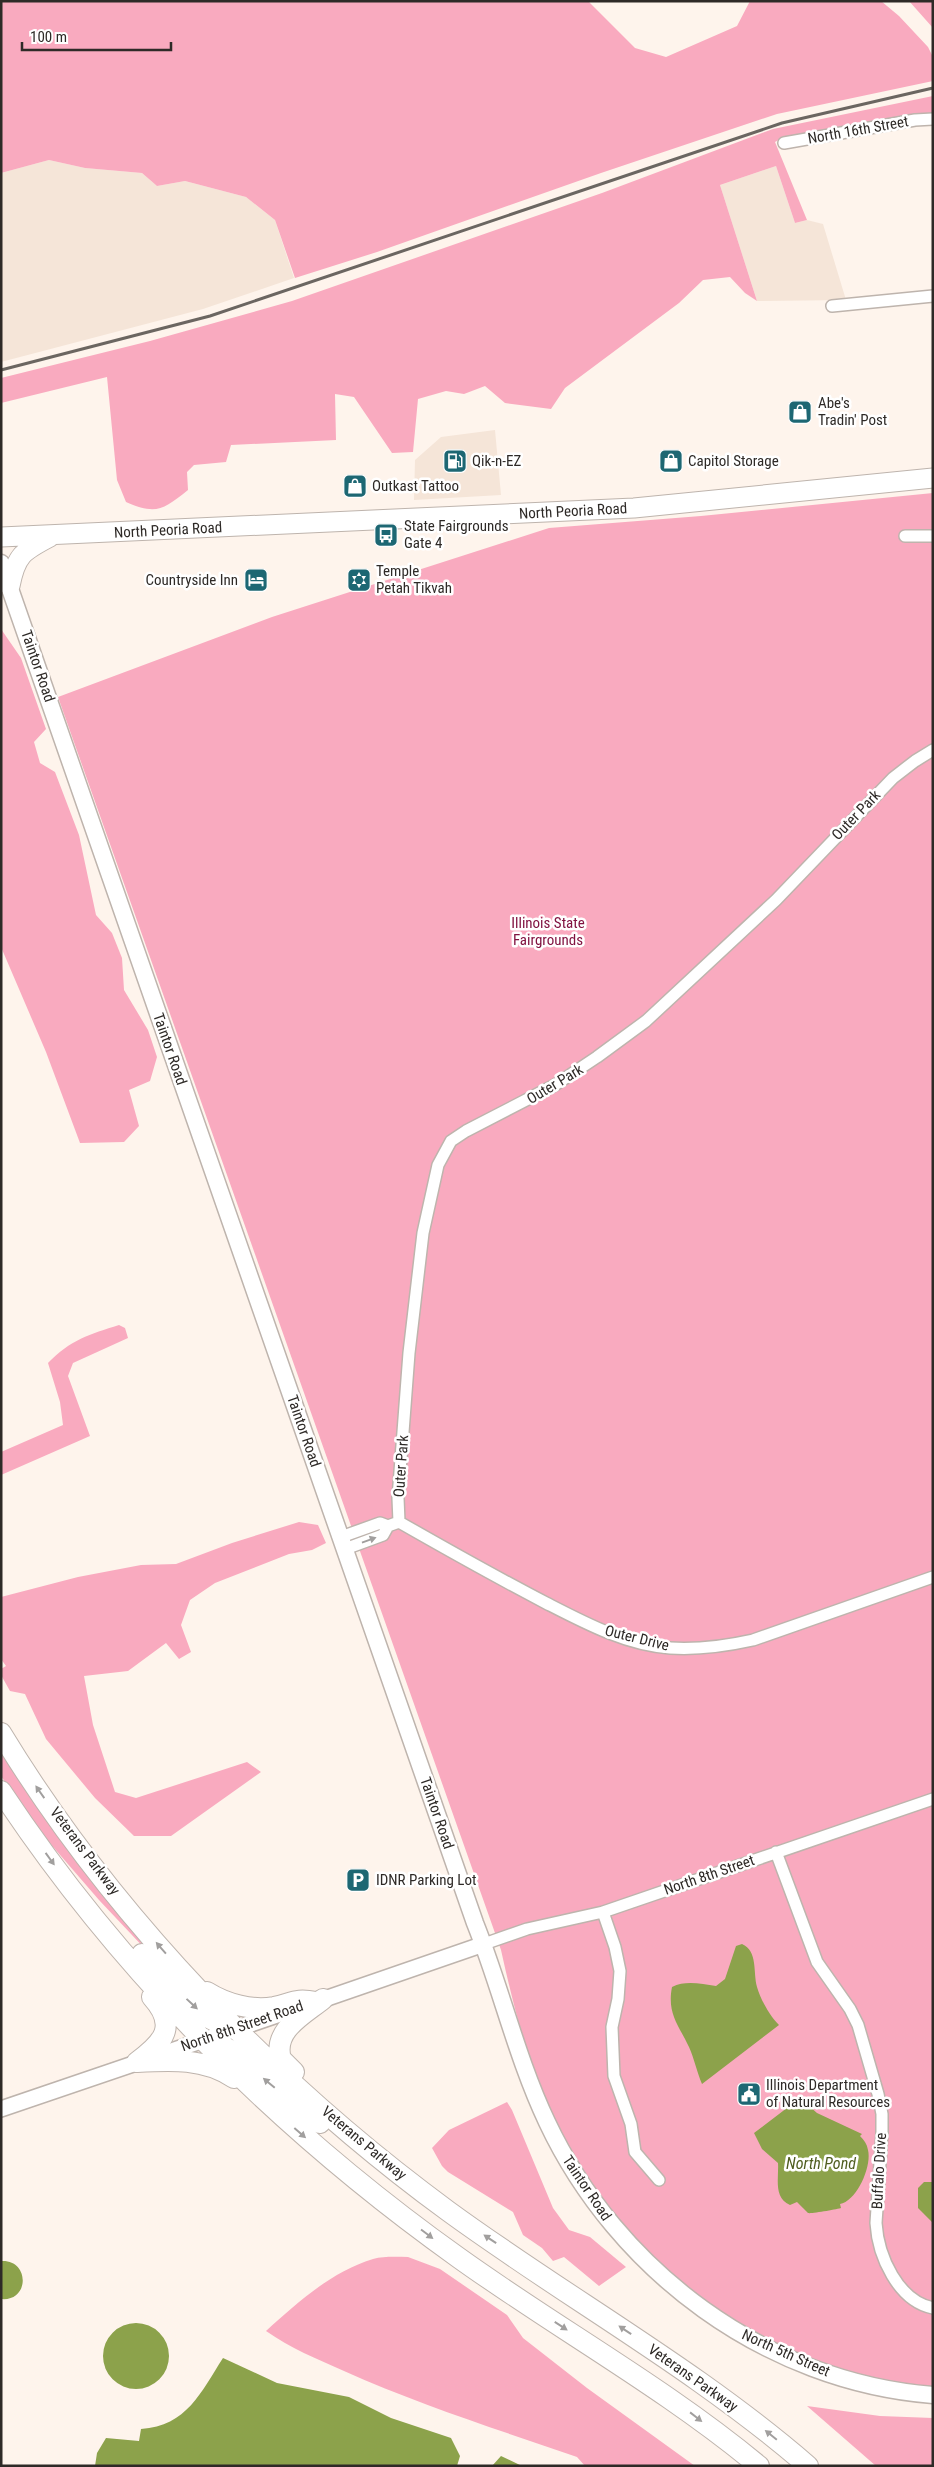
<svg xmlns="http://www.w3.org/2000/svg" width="934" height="2467" viewBox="0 0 934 2467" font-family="'Roboto Condensed',sans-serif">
	<rect width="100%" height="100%" fill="#fef4ec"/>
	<path fill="#f5e5d8" d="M49 160 85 168 142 173 157 186 185 181 246 197 275 220 294 278 203 309 1 362V173Z
		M776 166 795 223 807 220 823 224 846 300 757 301 720 185Z
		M495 430 501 495 414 500 415 460 441 437Z"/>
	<path fill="#f9aabf" d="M1 1H588L635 48 666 57 737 26 750 1H881L899 16 928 47 933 57V81L777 114 601 173 377 252 295 278 275 220 246 197 185 181 157 186 142 173 85 168 49 160 1 173Z
		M909 1H933V28Z
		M933 96V113L782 138 775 142 807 220 795 223 776 166 720 185 757 301 745 293 730 277 703 280 679 303 565 388 551 409 505 403 485 386 464 394 446 391 418 399 413 452 392 453 354 397 335 394 336 440 231 445 226 462 194 465 187 472 188 490C163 510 156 515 126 502L117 480 107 377 1 403V378L150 341 292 301 602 193 773 129Z
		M933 493V2387C898 2383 862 2380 829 2367 708 2323 603 2231 550 2112 527 2061 513 2004 501 1950L58 697 272 617 549 528 701 516Z
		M1 629 21 658 46 729 34 742 40 763 55 772 79 835 96 915 112 933 122 958 124 990 148 1030 157 1057 150 1081 129 1090 139 1126 124 1142 80 1143 46 1052 1 947Z
		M119 1325 125 1328 128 1338 73 1363 68 1376 90 1436 1 1475V1452L63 1425 60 1402 48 1363C70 1340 90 1334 119 1325Z
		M299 1522 318 1525 326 1543 312 1550 289 1554 215 1583 190 1600 181 1625 191 1652 179 1659 166 1643 128 1671 84 1676 93 1725 115 1792 136 1798 247 1762 261 1772 171 1836H134L95 1798 46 1739 25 1694 10 1691 1 1675V1669L6 1666 1 1659V1597L78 1577 141 1565 176 1564 232 1543Z
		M1 1748 164 1969 99 1900 35 1826 1 1776Z
		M507 2102 512 2110 553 2208 569 2230 590 2237 626 2267 599 2286 564 2257 553 2261 542 2248 523 2235 513 2212 448 2172 442 2166 432 2148 449 2130Z
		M408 2257 440 2269 507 2315 523 2338 587 2388 695 2466H585L577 2457C499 2430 420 2405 344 2371 317 2359 290 2348 266 2331 298 2302 331 2272 373 2259 384 2256 397 2257 408 2257Z
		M807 2406 880 2416 933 2418V2466H876Z"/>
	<path fill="#8ca24b" d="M742 1944C758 1951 753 1972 757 1987 761 2000 769 2015 779 2025L702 2084C697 2072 694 2058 689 2047 678 2024 667 2013 672 1987 686 1980 701 1984 716 1986L725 1979 736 1946Z
		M800 2098 817 2113 862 2134 860 2136C864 2140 867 2144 868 2150 872 2166 857 2201 840 2204L841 2208C838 2209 811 2214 808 2213L797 2202 790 2205C773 2198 779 2177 778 2163L762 2149 754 2133Z
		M924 2182H933V2223L918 2208V2188Z
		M1 2261C30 2259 30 2302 1 2299Z
		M103 2356a33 33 0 1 1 66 0a33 33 0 1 1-66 0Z
		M223 2358 277 2383 349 2397 391 2418 451 2438 460 2456 457 2466H95L97 2453 106 2438 139 2441 141 2429C187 2426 201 2392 223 2358Z
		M501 2456 522 2466H492Z"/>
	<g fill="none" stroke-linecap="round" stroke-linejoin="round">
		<g stroke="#beb4ad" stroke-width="14">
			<path id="minor" d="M784 143 915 120 933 119
				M832 306 933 296
				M905 536H933
				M399 1522 398 1498 409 1353 423 1233 438 1165 451 1141 466 1131 555 1085 597 1057 646 1021 776 900 893 778 915 761 933 750
				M341 1537 380 1523 388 1526
				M345 1549 383 1535 388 1526 399 1522C448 1550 496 1577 546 1603 585 1623 626 1645 670 1648 699 1650 726 1646 753 1640L933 1577
				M776 1852 817 1962 850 2009 858 2025 878 2094 882 2114V2133L876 2223C878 2256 898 2301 933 2308
				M603 1912 615 1947 620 1971 618 1999 612 2027 614 2076 631 2124 635 2152 659 2180
				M484 1944 527 1929 603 1912 933 1799"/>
		</g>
		<g stroke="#beb4ad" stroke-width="18">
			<path id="tertiary" d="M313 2003 484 1944
				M1 2109 289 2011"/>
		</g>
		<g stroke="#beb4ad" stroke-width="19">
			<path id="secondary" d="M1 563 475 1923C501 1988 517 2059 547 2122 617 2271 766 2382 933 2395"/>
		</g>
		<g stroke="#beb4ad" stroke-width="21">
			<path id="primary" d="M1 537 634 508 933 478
				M10 586C16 555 23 551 50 537"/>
		</g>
		<g stroke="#beb4ad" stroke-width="22">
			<path id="trunk" d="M1 1733C112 1916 276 2085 448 2211 567 2298 696 2369 808 2466
				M1 1791C122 1974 281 2131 459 2258 558 2329 665 2388 759 2466
				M142 1954 205 2016 222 2025
				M207 1992C226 2004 252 2011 274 2007 293 2003 295 1998 316 2002
				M221 2045 235 2053 320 2123
				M137 2062C164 2042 178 2026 152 1997
				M137 2062C171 2060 205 2058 234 2078
				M294 2072 281 2059C272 2030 305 2014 323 1999"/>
		</g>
		<use href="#minor" stroke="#fff" stroke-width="11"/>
		<use href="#tertiary" stroke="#fff" stroke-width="15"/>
		<use href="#secondary" stroke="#fff" stroke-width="16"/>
		<use href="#primary" stroke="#fff" stroke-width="19"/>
		<use href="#trunk" stroke="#fff" stroke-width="20"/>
		<path stroke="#6b6661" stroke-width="3" d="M1 370 210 316 782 123 933 88"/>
	</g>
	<defs><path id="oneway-solid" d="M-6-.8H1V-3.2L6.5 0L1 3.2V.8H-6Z" transform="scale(1.25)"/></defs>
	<g fill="#a19f9e">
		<use href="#oneway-solid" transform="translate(369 1540) rotate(-20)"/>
		<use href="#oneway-solid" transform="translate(40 1792) rotate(-125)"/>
		<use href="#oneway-solid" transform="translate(50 1859) rotate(54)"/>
		<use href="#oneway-solid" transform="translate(161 1948) rotate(-131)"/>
		<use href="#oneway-solid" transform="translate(192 2004) rotate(43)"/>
		<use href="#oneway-solid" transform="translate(269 2083) rotate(-140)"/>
		<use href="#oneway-solid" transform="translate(300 2133) rotate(41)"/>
		<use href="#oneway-solid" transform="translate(427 2234) rotate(37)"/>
		<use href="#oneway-solid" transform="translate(490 2239) rotate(-146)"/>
		<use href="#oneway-solid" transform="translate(561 2326) rotate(33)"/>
		<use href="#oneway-solid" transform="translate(625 2330) rotate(-146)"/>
		<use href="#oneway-solid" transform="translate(696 2417) rotate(38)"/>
		<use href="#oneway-solid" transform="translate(771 2435) rotate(-141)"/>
	</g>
	<defs>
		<g id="shop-square" transform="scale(1.25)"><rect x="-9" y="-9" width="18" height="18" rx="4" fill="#1d6773" stroke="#fff"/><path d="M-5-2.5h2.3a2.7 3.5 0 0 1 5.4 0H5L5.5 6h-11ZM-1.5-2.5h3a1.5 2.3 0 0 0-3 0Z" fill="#fff"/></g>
		<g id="fuel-square" transform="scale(1.25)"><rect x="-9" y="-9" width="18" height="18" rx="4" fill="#1d6773" stroke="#fff"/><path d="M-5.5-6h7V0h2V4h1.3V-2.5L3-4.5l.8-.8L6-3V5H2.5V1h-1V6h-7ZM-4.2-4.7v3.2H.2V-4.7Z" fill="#fff"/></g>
		<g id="bus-square" transform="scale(1.25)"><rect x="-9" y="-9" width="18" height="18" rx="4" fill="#1d6773" stroke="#fff"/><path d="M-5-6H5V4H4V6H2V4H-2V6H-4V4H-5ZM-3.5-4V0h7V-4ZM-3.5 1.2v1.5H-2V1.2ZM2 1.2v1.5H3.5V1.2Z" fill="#fff"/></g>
		<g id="hotel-square" transform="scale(1.25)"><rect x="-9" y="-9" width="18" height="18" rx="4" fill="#1d6773" stroke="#fff"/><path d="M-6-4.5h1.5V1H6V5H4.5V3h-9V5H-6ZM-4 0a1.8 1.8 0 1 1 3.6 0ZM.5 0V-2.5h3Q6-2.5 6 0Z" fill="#fff"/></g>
		<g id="synagogue-square" transform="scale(1.25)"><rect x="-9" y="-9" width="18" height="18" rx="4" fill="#1d6773" stroke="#fff"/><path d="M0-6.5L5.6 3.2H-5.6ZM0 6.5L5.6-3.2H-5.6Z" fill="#fff"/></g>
		<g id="parking-square" transform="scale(1.25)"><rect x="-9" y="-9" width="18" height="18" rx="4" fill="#1d6773" stroke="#fff"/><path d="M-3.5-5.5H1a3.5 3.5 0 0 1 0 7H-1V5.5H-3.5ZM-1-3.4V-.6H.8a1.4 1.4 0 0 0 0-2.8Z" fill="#fff"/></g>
		<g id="civic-square" transform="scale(1.25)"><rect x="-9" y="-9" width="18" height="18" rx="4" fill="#1d6773" stroke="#fff"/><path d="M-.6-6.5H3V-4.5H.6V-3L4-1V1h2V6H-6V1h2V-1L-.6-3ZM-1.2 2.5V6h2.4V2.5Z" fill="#fff"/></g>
	</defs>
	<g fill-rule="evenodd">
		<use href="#shop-square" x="800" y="412"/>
		<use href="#fuel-square" x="455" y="461"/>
		<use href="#shop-square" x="671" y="461"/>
		<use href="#shop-square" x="355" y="486"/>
		<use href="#bus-square" x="386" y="535"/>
		<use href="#hotel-square" x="256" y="580"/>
		<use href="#synagogue-square" x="359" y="580"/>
		<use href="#parking-square" x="358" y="1880"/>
		<use href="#civic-square" x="749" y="2094"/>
	</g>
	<g text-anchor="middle" stroke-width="5" stroke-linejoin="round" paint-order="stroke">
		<g font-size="15" fill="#2e2a27" stroke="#fff">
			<text transform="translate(858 130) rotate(-10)" y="5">North 16th Street</text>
			<text transform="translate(573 511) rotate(-3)" y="5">North Peoria Road</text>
			<text transform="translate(168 530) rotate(-3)" y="5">North Peoria Road</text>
			<text transform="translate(38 666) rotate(71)" y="5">Taintor Road</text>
			<text transform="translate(856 815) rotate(-46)" y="5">Outer Park</text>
			<text transform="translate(170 1049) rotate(71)" y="5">Taintor Road</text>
			<text transform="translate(555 1084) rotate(-31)" y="5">Outer Park</text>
			<text transform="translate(304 1431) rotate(71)" y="5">Taintor Road</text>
			<text transform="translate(401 1466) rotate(-86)" y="5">Outer Park</text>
			<text transform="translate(637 1638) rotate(14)" y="5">Outer Drive</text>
			<text transform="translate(437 1813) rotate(71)" y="5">Taintor Road</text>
			<text transform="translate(85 1851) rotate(53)" y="5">Veterans Parkway</text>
			<text transform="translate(709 1875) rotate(-19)" y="5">North 8th Street</text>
			<text transform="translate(242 2026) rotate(-19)" y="5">North 8th Street Road</text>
			<text transform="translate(364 2143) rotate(40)" y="5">Veterans Parkway</text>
			<text transform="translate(879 2171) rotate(-87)" y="5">Buffalo Drive</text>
			<text transform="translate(587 2188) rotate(56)" y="5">Taintor Road</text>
			<text transform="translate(786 2353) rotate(24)" y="5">North 5th Street</text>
			<text transform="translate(693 2378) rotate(35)" y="5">Veterans Parkway</text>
		</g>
		<g font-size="15" fill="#2e2a27" stroke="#fff" text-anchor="start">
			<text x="818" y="408">Abe's<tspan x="818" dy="17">Tradin' Post</tspan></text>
			<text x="472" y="466">Qik-n-EZ</text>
			<text x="688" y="466">Capitol Storage</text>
			<text x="372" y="491">Outkast Tattoo</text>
			<text x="404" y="531">State Fairgrounds<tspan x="404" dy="17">Gate 4</tspan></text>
			<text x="376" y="576">Temple<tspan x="376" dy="17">Petah Tikvah</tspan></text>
			<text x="238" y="585" text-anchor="end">Countryside Inn</text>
			<text x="376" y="1885">IDNR Parking Lot</text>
			<text x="766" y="2090">Illinois Department<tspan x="766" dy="17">of Natural Resources</tspan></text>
		</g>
		<g font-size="15" fill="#811341" stroke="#fff">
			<text x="548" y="928">Illinois State<tspan x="548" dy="17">Fairgrounds</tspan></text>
		</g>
		<g font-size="16" font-style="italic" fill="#4f5d1f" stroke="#fff">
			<text x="821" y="2169">North Pond</text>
		</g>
	</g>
	<rect width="934" height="2467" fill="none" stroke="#2e2a27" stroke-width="5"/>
	<path d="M22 42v8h149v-8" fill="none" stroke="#2e2a27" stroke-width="2.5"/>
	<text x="30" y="42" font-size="15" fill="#2e2a27" stroke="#ffffff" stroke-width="4" paint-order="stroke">100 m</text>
</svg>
